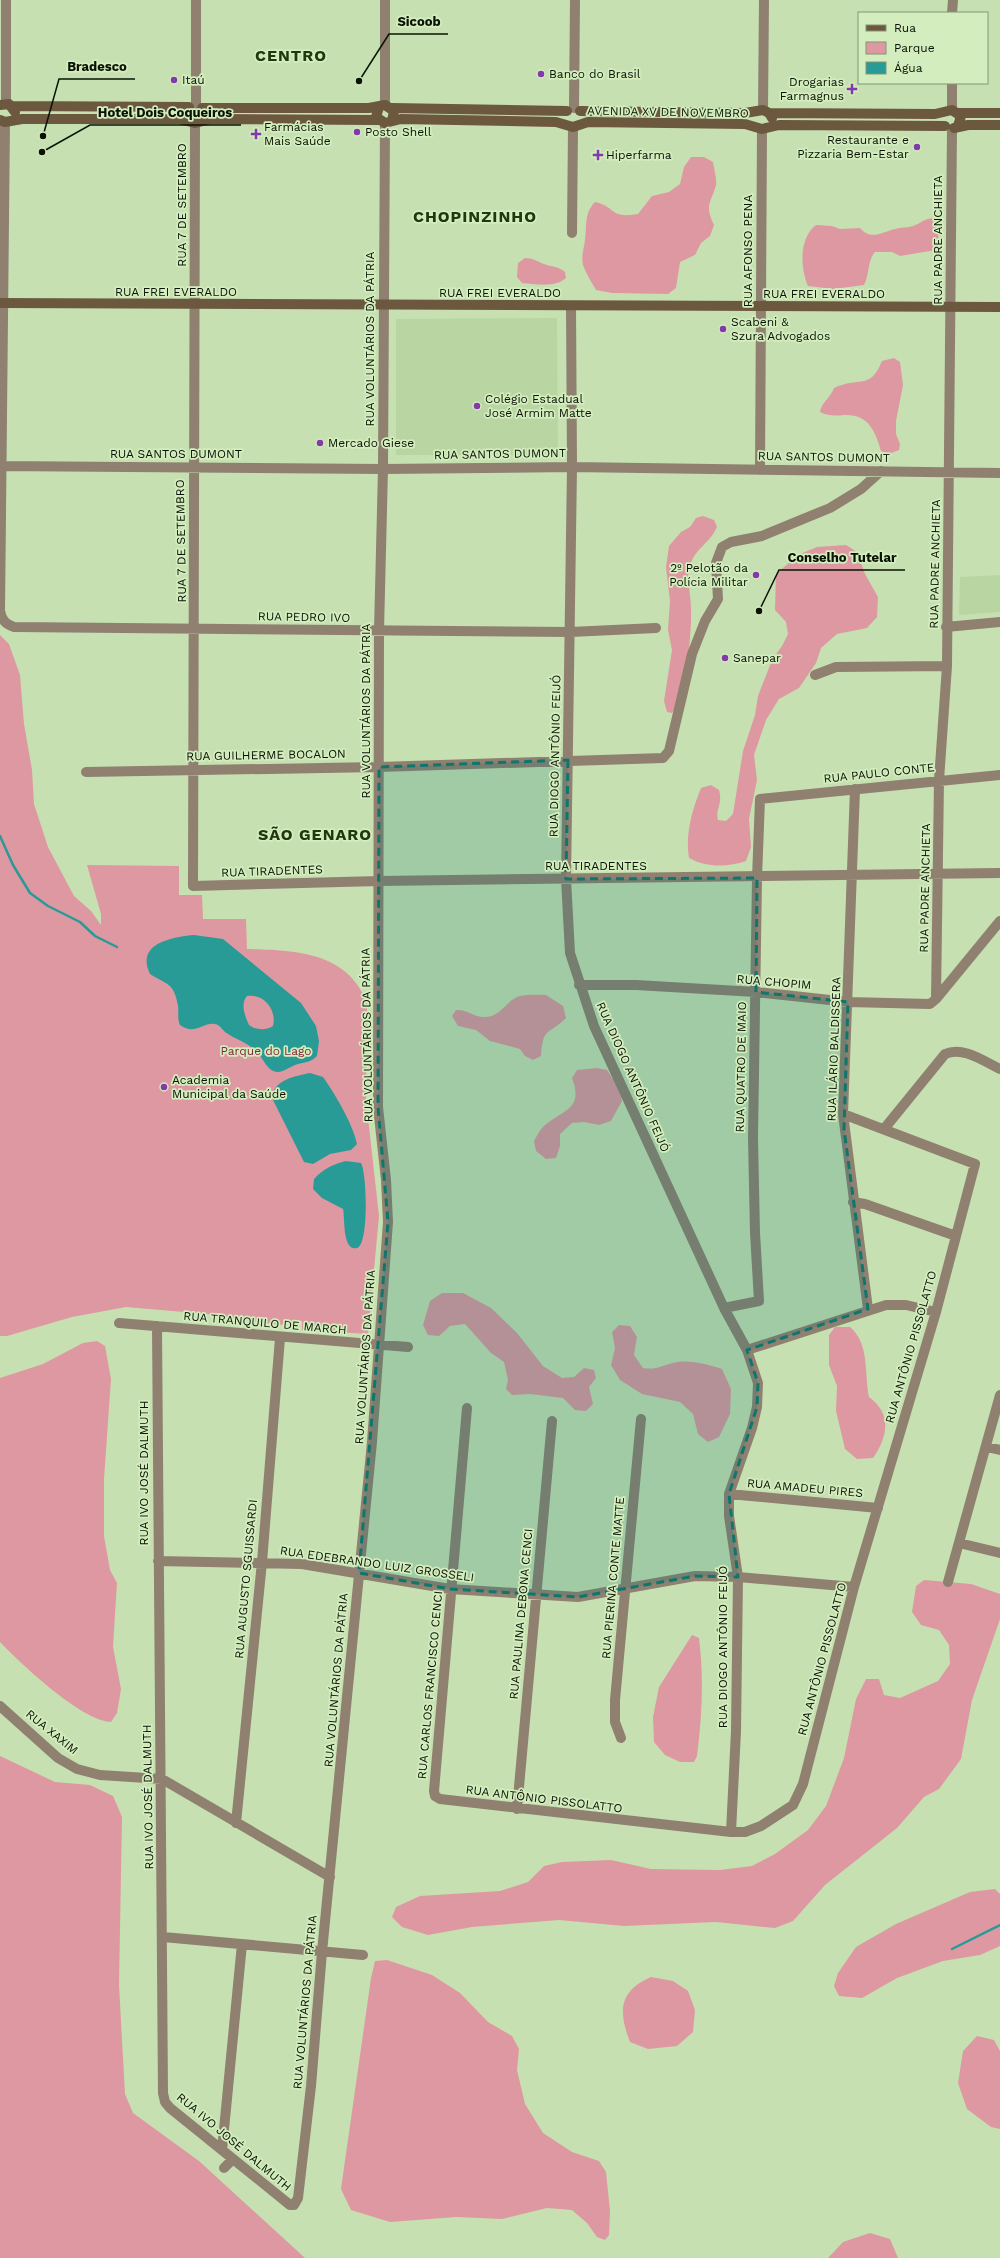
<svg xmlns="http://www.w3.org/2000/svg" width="1000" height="2258" viewBox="0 0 1000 2258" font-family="'Work Sans',sans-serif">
	<rect width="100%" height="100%" fill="#c6e0b2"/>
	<path fill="#b9d6a2" d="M557 318 558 455H396V319Z
		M1000 575V612L959 615 960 577Z"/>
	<path fill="#de98a1" d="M691 157H704L713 162C714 169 717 179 716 185 711 204 704 204 714 225L710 236 701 243 695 255 680 262 676 288 668 294 612 293 596 290C591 282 586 273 583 265 581 256 584 248 585 240 587 226 584 213 595 202 617 207 609 219 638 214L652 196 669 192 680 184 684 167Z
		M934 218 937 221 939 243 936 250 900 256 892 252H875C867 261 870 274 864 285L833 289 808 286C800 267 799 238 816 225L832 226 840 229 860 228C871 241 882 232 895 229 901 227 908 228 913 226 922 223 922 219 934 218Z
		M525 258C533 258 536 261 544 264 552 267 558 266 565 272L566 278C555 288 536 284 522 283L517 277 518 263Z
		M894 358 900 362 903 385 896 421V434L900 444 899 450 889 454 881 451C875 430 868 414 844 415 835 416 828 416 820 412 821 403 831 397 834 388 859 376 870 391 882 361Z
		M703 516 714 520 717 527C708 546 694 548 689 569 687 581 691 596 691 609 692 632 686 696 672 713L667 712 664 701 672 650 668 630 670 601 666 567 669 546 681 532 690 527 696 518Z
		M846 545 857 552 865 574 878 597 877 617 867 628 837 634 821 648 816 663 799 688 779 699 766 720 754 755 757 780 749 819 751 847 746 861C728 867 707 868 689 858 685 835 692 810 701 788L711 785 719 790C723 805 715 809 718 820L726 821 733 814 743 751 755 715 758 696 772 660 782 646 788 634 786 622 775 610 776 574 798 555 817 547Z
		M0 635 9 644 20 675 24 724 32 770 34 804 48 847 74 896 91 911 101 925V914L87 865 179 866V895H202L203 919H246L247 949C293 950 348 951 367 1003L366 1100 379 1216 368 1334 302 1330V1321L280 1325 207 1314 126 1307 72 1317 7 1336H0Z
		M546 995 563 1006 566 1018C548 1036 543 1026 541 1056L533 1060 525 1056 520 1049 490 1041 476 1030 458 1026 452 1016 456 1010C467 1009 475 1018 486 1017 500 1016 506 1002 517 997 525 994 538 995 546 995Z
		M597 1068 607 1070 619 1088 622 1101 611 1121 599 1125 584 1122 572 1123 560 1134V1146L556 1158 546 1159 536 1151 534 1141C537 1136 540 1129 545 1125 563 1110 584 1109 572 1078L577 1070Z
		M442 1293H463L491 1308 517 1333 543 1366 562 1378 574 1377 584 1368 594 1370 596 1378 589 1387 593 1404 586 1411 575 1410 563 1398 530 1394 512 1395 506 1389 508 1380 504 1362 491 1353 465 1324 450 1326 439 1336 428 1335 423 1325 430 1301Z
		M619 1325 630 1326 637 1337 634 1355 643 1368C657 1370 660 1366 673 1363 689 1359 706 1364 722 1369L731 1389 730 1414 719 1437 708 1442 698 1434 693 1414 680 1402 642 1394 620 1380 611 1365 615 1348 612 1332Z
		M835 1327H850C870 1344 864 1373 869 1397 892 1414 888 1436 873 1458L857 1459 845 1449 836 1411 837 1386 829 1365V1335Z
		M97 1341 105 1346 111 1379 104 1479V1536L110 1570 117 1583 113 1647 121 1689 117 1713 111 1722C82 1721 21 1664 0 1642V1378L43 1364 83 1343Z
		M924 1580 971 1584 1000 1594V1619L972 1700 961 1759 939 1789 924 1797 897 1828 825 1885 793 1921 775 1928 716 1922 624 1926 559 1920 472 1927 428 1935 402 1927 392 1917 396 1907 420 1896 500 1891 528 1882 544 1866 562 1862 611 1860 651 1869 720 1870 752 1866 775 1854 808 1830 826 1806 844 1758 856 1699 866 1679H879L884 1695 900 1698 938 1681 950 1664 949 1645 939 1630 921 1625 912 1612 916 1586Z
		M692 1635 699 1638C704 1678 702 1716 697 1756L694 1762H680L665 1755 654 1742 653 1717 659 1687Z
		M0 1756 55 1782 90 1785 113 1796 122 1817 119 1985 125 2094 133 2113 199 2161 305 2258H0Z
		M995 1889 1000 1894V1946L980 1955 943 1961 897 1978 862 1998 839 1996 834 1986 838 1973 856 1947 896 1924 970 1892Z
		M387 1960 432 1975 460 1993 488 2022 512 2036 519 2049 517 2070 525 2104 543 2133 572 2152 599 2161 606 2172 610 2211 609 2235 605 2240 597 2237 587 2223 572 2210 547 2208 502 2219 456 2217 390 2222 351 2210 341 2189 371 1978 375 1961Z
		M651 1977 673 1981 688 1991 695 2010 693 2032 677 2046 648 2049 630 2042C618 2011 619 1991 651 1977Z
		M977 2036 994 2040 1000 2051V2129L991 2127 967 2109 958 2083 963 2051Z
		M870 2233 890 2239 898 2258H828L843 2242Z"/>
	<path fill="#289b97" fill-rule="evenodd" d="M194 935 223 939 301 1003 316 1026 319 1041 317 1056C310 1063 304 1062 295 1065 290 1067 283 1072 278 1072 268 1072 264 1060 258 1053 250 1043 236 1040 225 1032 222 1029 220 1025 215 1024 203 1022 195 1036 180 1025 177 1019 179 1012 178 1006 174 982 167 985 150 974 135 943 173 937 194 935ZM247 996C264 993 277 1010 273 1026 266 1031 255 1030 249 1025 245 1016 240 1004 247 996Z
		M310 1073 323 1077C335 1094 353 1124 357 1144L351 1150 330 1154 313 1164 304 1162 272 1098C273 1080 295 1076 310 1073Z
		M346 1161 361 1163C367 1173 369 1245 357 1248 342 1252 345 1216 343 1209L322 1198 313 1189 314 1179C323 1169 333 1164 346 1161Z"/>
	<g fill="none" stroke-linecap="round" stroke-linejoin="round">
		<path stroke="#289b97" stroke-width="2.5" d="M0 836 13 865 30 893 48 906 80 922 95 936 117 947
			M952 1949 1000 1925"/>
		<path stroke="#8f8070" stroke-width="10" d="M385 0V105
			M952 13 953 0
			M6 103V0
			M196 105V0
			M574 108 575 0
			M763 110 764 0
			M952 110V83
			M5 122 0 611C2 620 5 624 14 627L570 632 656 628
			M195 123 193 886 379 881 1000 873
			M572 233 573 127
			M571 306 572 467 566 879 570 953 594 1026 724 1308 747 1350 758 1383 757 1407 752 1428 729 1494V1516L738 1577 736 1731 731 1832
			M0 466 383 469 572 467 1000 473
			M760 470 762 129
			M946 627 1000 622
			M815 675 836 667 947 666
			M86 772 379 767 663 758 669 751 692 654 705 621 718 599 716 563 722 547 731 542 762 536 830 508 861 489 881 471
			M855 789 843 1114 868 1309
			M579 985H636L756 992 848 1002 930 1004 936 999 1000 921
			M936 999 939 780 947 666 952 129
			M884 1129 945 1054C963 1046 983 1061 1000 1069
			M853 1202 865 1204 956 1236
			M724 1308 759 1301 755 1233 753 1138 757 878 760 799 1000 775
			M119 1323 408 1347
			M157 1326 163 2093 165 2102 170 2108 290 2205H294L298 2198 311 2086 322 1952 372 1442 388 1222 386 1180 378 1107 379 631 383 469 385 123
			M747 1350 886 1305H906L936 1312
			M467 1408 434 1791 435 1796 440 1799 731 1832H745L761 1826 793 1805 803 1784 854 1587 936 1312 975 1164 843 1114
			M987 1447 1000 1450
			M729 1494 878 1508
			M959 1543 1000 1553
			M158 1561 302 1564 450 1589 578 1597 695 1576 738 1577 854 1587
			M948 1582 1000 1395
			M0 1706 58 1758 77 1769 100 1775 162 1779 330 1877
			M621 1738 615 1722V1700L641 1419
			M517 1809 552 1421
			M236 1823 262 1562 280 1338
			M163 1937 363 1955
			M222 2150 242 1944
			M224 2168 233 2159"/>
		<path stroke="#6c583f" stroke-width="10" d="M0 105 9 104 15 112
			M12 106 189 107
			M379 107 376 117 385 123 401 119 556 122 573 127 588 122 745 124 762 129 779 125 945 126
			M202 108H369L385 105 394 111 392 121
			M392 108 567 111
			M580 111 745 113 763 110 769 113 772 118
			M769 113 935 114 952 110 961 116 958 126
			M959 113H1000
			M0 120 5 122 22 119H179L195 123 211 119 378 120
			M954 128 968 125H1000
			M0 303 1000 307"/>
	</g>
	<path fill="#0f766e" fill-opacity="0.2" stroke="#0f766e" stroke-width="3" stroke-dasharray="8 5" stroke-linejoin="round" d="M568 760 566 879 757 878 756 992 848 1002 844 1129 868 1309 747 1350 758 1383 757 1407 729 1494 738 1577 695 1576 578 1597 450 1589 359 1573 388 1222 378 1107 379 767Z"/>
	<g fill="#8339ab" stroke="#d3edbe" stroke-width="1.5">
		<circle cx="541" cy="74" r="4"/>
		<circle cx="174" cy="80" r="4"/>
		<path d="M850 83h4v4h4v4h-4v4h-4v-4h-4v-4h4z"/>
		<circle cx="357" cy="132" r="4"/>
		<path d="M254 128h4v4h4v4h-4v4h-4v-4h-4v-4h4z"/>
		<circle cx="917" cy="147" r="4"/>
		<path d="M596 149h4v4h4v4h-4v4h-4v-4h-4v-4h4z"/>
		<circle cx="723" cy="329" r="4"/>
		<circle cx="477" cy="406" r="4"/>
		<circle cx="320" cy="443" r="4"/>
		<circle cx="756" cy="575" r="4"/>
		<circle cx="725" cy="658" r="4"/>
		<circle cx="164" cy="1087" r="4"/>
	</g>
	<g text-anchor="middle" stroke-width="3.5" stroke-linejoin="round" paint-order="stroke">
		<g font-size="12" fill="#0a1204" stroke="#d3edbe" text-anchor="start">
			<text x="549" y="78">Banco do Brasil</text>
			<text x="182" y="84">Itaú</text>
			<text x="844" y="86" text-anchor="end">Drogarias<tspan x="844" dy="14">Farmagnus</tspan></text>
			<text x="264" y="131">Farmácias<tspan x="264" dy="14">Mais Saúde</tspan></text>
			<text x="365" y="136">Posto Shell</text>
			<text x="909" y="144" text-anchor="end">Restaurante e<tspan x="909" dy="14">Pizzaria Bem-Estar</tspan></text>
			<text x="606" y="159">Hiperfarma</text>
			<text x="731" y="326">Scabeni &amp;<tspan x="731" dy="14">Szura Advogados</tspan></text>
			<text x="485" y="403">Colégio Estadual<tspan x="485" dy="14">José Armim Matte</tspan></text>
			<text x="328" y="447">Mercado Giese</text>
			<text x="748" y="572" text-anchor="end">2º Pelotão da<tspan x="748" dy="14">Polícia Militar</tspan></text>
			<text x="733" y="662">Sanepar</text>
			<text x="172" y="1084">Academia<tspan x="172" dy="14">Municipal da Saúde</tspan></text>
		</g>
		<g font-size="12" fill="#0a1204" stroke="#d3edbe">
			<text transform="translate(668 112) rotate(1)" y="4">AVENIDA XV DE NOVEMBRO</text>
			<text transform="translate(182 205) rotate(-90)" y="4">RUA 7 DE SETEMBRO</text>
			<text transform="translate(938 240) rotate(-90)" y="4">RUA PADRE ANCHIETA</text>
			<text transform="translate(748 251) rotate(-90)" y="4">RUA AFONSO PENA</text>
			<text x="176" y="296">RUA FREI EVERALDO</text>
			<text x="500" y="297">RUA FREI EVERALDO</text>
			<text x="824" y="298">RUA FREI EVERALDO</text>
			<text transform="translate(370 339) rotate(-90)" y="4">RUA VOLUNTÁRIOS DA PÁTRIA</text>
			<text x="176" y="458">RUA SANTOS DUMONT</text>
			<text transform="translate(500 454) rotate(-1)" y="4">RUA SANTOS DUMONT</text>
			<text transform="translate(824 457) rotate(1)" y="4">RUA SANTOS DUMONT</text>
			<text transform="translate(181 541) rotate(-91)" y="4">RUA 7 DE SETEMBRO</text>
			<text transform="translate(935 564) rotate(-89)" y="4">RUA PADRE ANCHIETA</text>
			<text transform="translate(304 617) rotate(1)" y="4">RUA PEDRO IVO</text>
			<text transform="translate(366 711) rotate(-90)" y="4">RUA VOLUNTÁRIOS DA PÁTRIA</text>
			<text transform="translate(266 755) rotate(-1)" y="4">RUA GUILHERME BOCALON</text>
			<text transform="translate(555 756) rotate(-89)" y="4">RUA DIOGO ANTÔNIO FEIJÓ</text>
			<text transform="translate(879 773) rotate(-6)" y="4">RUA PAULO CONTE</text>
			<text x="596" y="870">RUA TIRADENTES</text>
			<text transform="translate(272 871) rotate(-2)" y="4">RUA TIRADENTES</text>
			<text transform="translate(925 888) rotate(-89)" y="4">RUA PADRE ANCHIETA</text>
			<text transform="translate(774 982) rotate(5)" y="4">RUA CHOPIM</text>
			<text transform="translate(367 1035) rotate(-91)" y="4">RUA VOLUNTÁRIOS DA PÁTRIA</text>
			<text transform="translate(834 1049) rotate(-88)" y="4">RUA ILÁRIO BALDISSERA</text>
			<text transform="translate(741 1067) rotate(-89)" y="4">RUA QUATRO DE MAIO</text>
			<text transform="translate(633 1077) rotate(66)" y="4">RUA DIOGO ANTÔNIO FEIJÓ</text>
			<text transform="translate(265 1323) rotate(5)" y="4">RUA TRANQUILO DE MARCH</text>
			<text transform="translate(911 1347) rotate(-74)" y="4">RUA ANTÔNIO PISSOLATTO</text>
			<text transform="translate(365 1357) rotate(-86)" y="4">RUA VOLUNTÁRIOS DA PÁTRIA</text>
			<text transform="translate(144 1473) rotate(-90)" y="4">RUA IVO JOSÉ DALMUTH</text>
			<text transform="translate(805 1488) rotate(5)" y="4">RUA AMADEU PIRES</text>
			<text transform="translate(377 1564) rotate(8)" y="4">RUA EDEBRANDO LUIZ GROSSELI</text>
			<text transform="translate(613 1578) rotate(-85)" y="4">RUA PIERINA CONTE MATTE</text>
			<text transform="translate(246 1579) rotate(-85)" y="4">RUA AUGUSTO SGUISSARDI</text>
			<text transform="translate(521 1614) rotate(-85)" y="4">RUA PAULINA DEBONA CENCI</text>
			<text transform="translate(723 1647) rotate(-90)" y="4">RUA DIOGO ANTÔNIO FEIJÓ</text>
			<text transform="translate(822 1659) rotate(-75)" y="4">RUA ANTÔNIO PISSOLATTO</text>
			<text transform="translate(336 1680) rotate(-85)" y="4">RUA VOLUNTÁRIOS DA PÁTRIA</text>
			<text transform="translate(430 1685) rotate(-85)" y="4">RUA CARLOS FRANCISCO CENCI</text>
			<text transform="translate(52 1732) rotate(39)" y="4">RUA XAXIM</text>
			<text transform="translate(148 1797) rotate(-91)" y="4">RUA IVO JOSÉ DALMUTH</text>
			<text transform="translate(544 1799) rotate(7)" y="4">RUA ANTÔNIO PISSOLATTO</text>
			<text transform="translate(305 2002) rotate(-85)" y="4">RUA VOLUNTÁRIOS DA PÁTRIA</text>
			<text transform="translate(234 2142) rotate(40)" y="4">RUA IVO JOSÉ DALMUTH</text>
		</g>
		<g font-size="12" fill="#84263b" stroke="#d3edbe">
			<text x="266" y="1055">Parque do Lago</text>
		</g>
		<g font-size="16" font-weight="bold" letter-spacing="1" fill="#23370f" stroke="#d3edbe">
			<text x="291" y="61">CENTRO</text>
			<text x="475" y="222">CHOPINZINHO</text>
			<text x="315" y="840">SÃO GENARO</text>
		</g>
	</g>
	<path fill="none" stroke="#0a1204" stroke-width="1.5" d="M359 81L389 34H448M43 136L59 79H135M42 152L90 125H241M759 611L779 570H905"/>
	<g fill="#0a1204" stroke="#d3edbe" stroke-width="1.5">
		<circle cx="359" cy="81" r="4"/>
		<circle cx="43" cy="136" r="4"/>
		<circle cx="42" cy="152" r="4"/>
		<circle cx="759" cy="611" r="4"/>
	</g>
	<g font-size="13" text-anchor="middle" font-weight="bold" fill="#0a1204" stroke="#d3edbe" stroke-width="3.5" stroke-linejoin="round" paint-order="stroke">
		<text x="419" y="26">Sicoob</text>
		<text x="97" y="71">Bradesco</text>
		<text x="165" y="117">Hotel Dois Coqueiros</text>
		<text x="842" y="562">Conselho Tutelar</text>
	</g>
	<rect x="858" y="12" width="130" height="72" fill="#d3edbe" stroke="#839574"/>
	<rect x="866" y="25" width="20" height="6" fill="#6c583f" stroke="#839574"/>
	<text x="894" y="32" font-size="12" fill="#0a1204">Rua</text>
	<rect x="866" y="42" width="20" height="12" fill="#de98a1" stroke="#839574"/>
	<text x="894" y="52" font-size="12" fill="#0a1204">Parque</text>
	<rect x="866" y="62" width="20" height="12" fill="#289b97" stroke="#839574"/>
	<text x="894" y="72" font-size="12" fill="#0a1204">Água</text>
</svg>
